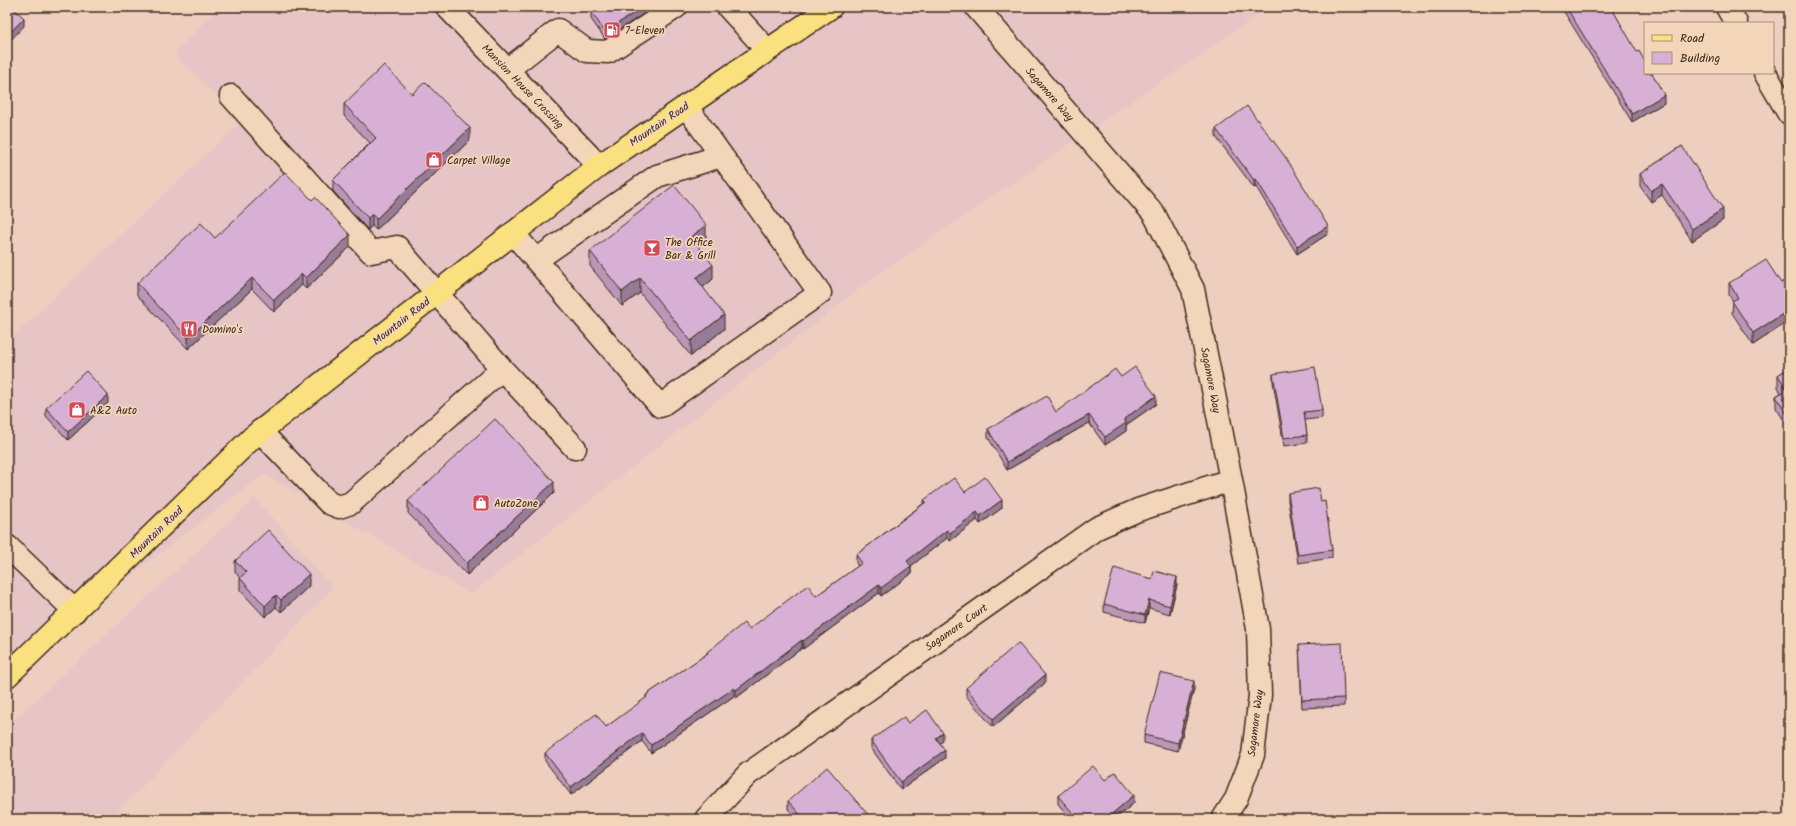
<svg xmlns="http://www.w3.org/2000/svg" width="1796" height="826" viewBox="0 0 1796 826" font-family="Kalam,sans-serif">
	<rect width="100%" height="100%" fill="#eecebf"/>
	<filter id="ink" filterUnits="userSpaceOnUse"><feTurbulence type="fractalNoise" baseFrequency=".025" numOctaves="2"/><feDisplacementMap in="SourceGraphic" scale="8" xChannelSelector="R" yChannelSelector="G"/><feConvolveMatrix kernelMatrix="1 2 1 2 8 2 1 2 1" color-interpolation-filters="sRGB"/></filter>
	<g filter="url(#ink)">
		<path fill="#e7c5c6" d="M218 7H1270L872 279 471 594 264 474 7 669V342L242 121 174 54Z
			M255 498 333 588 111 819H7V726Z"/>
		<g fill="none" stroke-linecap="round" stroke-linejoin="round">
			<g stroke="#3b2a1e" stroke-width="25">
				<path id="minor" d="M447 7 599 166
					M728 7 767 50
					M976 7 1154 214 1193 289 1231 480 1258 629 1260 695 1253 755 1236 799 1223 819
					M1727 7 1736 23
					M507 70 558 30 587 51 608 52 676 7
					M1765 73 1789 114
					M231 96 371 252 397 247 502 369 351 503 339 507 329 503 260 431
					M513 233 660 406 820 293 686 106
					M536 260 657 176 721 156
					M502 369 575 448
					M7 546 75 611
					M706 819 748 774 1097 528 1138 510 1231 480"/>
			</g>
			<g stroke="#3b2a1e" stroke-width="25">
				<path id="major" d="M7 676 253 437 599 166 831 7"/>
			</g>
			<use href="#minor" stroke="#f3d6b9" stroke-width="22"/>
			<use href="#major" stroke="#fbe080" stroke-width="22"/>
		</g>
		<path fill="#ba97b8" stroke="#3b2a1e" d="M597 7H654L605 39 591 19V11Z
			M1561 7H1611L1664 103 1632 122Z
			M412 94 470 140 376 230 372 226 368 230 333 191V180L370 143 344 116V104Z
			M1216 129 1328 234 1297 254 1256 187 1254 188 1216 137Z
			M1682 146 1723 220 1692 241 1662 195 1651 202 1640 186V174Z
			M215 238 350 247 306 289 302 285 274 312 252 289 188 349 137 295V283Z
			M706 240 698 246 713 279 703 287 724 329 691 356 640 293 622 306 590 266V251Z
			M1789 278V321L1753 345 1732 313 1733 301 1729 295V283H1781Z
			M1789 368V428L1776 408V396L1781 393 1778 387V375Z
			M1273 374 1322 410V418L1305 420 1307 435V443L1284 446 1273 382Z
			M1121 377 1156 404 1126 425V431L1105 445 1089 423 1007 470 988 437V429L1056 412Z
			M108 403 68 440 46 416V408Z
			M965 492 1002 508 980 524 977 520 950 541 947 538 911 566V574L881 596 879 593 803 649 802 648 736 698 734 696 651 753 642 741 571 795 545 761V753L606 727 646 699V695L707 654V652L749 629 816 596 858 566 856 563V555L924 503V500Z
			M554 493 467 575 408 513V501Z
			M1288 493 1321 502 1332 550V558L1298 563 1288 501Z
			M235 561 309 586 281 612 276 607 265 617 240 590V578L235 572Z
			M1177 585 1170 614 1149 608 1145 623 1104 612V604Z
			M1299 645 1344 698V706L1302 708Z
			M1045 683 993 727 966 696V688Z
			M1194 689 1178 751 1144 743V735Z
			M908 723 943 741 940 743 945 758 901 790 871 748V740Z
			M1105 780 1134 803 1115 819H1071L1058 804V796Z
			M788 801 870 819H797L788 809Z"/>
		<path fill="#977b96" stroke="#3b2a1e" d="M643 7H654L605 39V32Z
			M24 18V26L7 44V36Z
			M1664 95V103L1632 122V114Z
			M470 128V140L376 230V219Z
			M1256 179V187L1254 188V180Z
			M1662 184V195L1651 202V191Z
			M1723 209V220L1692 241V229Z
			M372 214V226L368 230V218Z
			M706 225V240L691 252V237Z
			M1328 226V234L1297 254V246Z
			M350 235V247L306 289V278Z
			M713 265V279L696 293V278Z
			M302 274V285L274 312V300Z
			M252 278V289L188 349V338Z
			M640 278V293L622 306V292Z
			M1789 310V321L1753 345V333Z
			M724 315V329L691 356V341Z
			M108 395V403L68 440V432Z
			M1156 396V404L1126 425V431L1105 445V437L1124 419Z
			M1089 415V423L1007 470V462Z
			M554 482V493L467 575V563Z
			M1002 500V508L980 524V516Z
			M977 512V520L950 541V533Z
			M947 530V538L911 566V574L881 596V588L907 561Z
			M309 574V586L281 612V600Z
			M1177 577V585L1170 614V606Z
			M879 585V593L803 649V641Z
			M276 595V607L265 617V606Z
			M1149 600V608L1145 623V615Z
			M802 640V648L736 698V690Z
			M1045 675V683L993 727V719Z
			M1194 681V689L1178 751V743Z
			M734 688V696L651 753V745Z
			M642 733V741L571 795V787Z
			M943 733V741L936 746V738Z
			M945 750V758L901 790V782Z
			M1134 795V803L1115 819H1106Z"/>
		<path fill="#d8b0d6" stroke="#3b2a1e" d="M7 7H12L24 18 7 36Z
			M597 7H643L605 32 591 11Z
			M1566 7H1611L1637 52 1639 51 1645 62V73H1652L1664 95 1632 114Z
			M384 65 412 94 425 82 470 128 376 219 372 214 368 218 333 180 376 138 344 104Z
			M1247 106 1286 158 1328 226 1297 246 1256 179 1254 180 1216 129Z
			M1682 146 1723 209 1692 229 1662 184 1651 191 1640 174Z
			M285 172 312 200 315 197 350 235 306 278 302 274 274 300 252 278 188 338 137 283 201 223 215 238Z
			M674 185 706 225 691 237 713 265 696 278 724 315 691 341 640 278 622 292 590 251Z
			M1766 260 1781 283 1789 278V310L1753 333 1732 301 1738 298 1729 283Z
			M1135 367 1156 396 1124 419 1126 423 1105 437 1089 415 1007 462 988 429 1047 396 1056 412 1115 369 1121 377Z
			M1315 367 1322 410 1304 412 1307 435 1284 438 1273 374Z
			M1789 368V417L1776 396 1787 390 1778 375Z
			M86 371 108 395 68 432 46 408Z
			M495 419 554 482 467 563 408 501Z
			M985 477 1002 500 980 516 977 512 950 533 947 530 907 561 911 566 881 588 879 585 803 641 802 640 736 690 734 688 651 745 642 733 571 787 545 753 596 714 606 727 647 697 646 695 708 653 707 652 744 623 749 629 808 585 816 596 862 563 856 555 926 502 924 500 954 478 965 492Z
			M1319 488 1321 502 1325 501 1332 550 1298 555 1288 493Z
			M268 530 309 574 281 600 276 595 265 606 240 578 246 572 235 561Z
			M1114 568 1152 579 1154 571 1177 577 1170 606 1149 600 1145 615 1104 604Z
			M1018 643 1045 675 993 719 966 688Z
			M1342 643 1344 698 1302 700 1299 645Z
			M1160 673 1194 681 1178 743 1144 735Z
			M927 710 943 733 936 738 945 750 901 782 871 740 904 717 908 723Z
			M1093 766 1105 780 1115 772 1134 795 1106 819H1078L1058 796Z
			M827 767 870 817 867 819H804L788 801Z
			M506 814 531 819H505Z"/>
	</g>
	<defs>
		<g id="fuel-square" transform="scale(0.9)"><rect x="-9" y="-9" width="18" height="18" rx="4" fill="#d1495b" stroke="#f3d6b9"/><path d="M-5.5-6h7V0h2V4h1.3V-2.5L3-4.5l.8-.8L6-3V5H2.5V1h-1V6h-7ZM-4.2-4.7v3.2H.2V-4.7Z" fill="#fff"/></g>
		<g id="shop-square" transform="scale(0.9)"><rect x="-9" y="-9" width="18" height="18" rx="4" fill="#d1495b" stroke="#f3d6b9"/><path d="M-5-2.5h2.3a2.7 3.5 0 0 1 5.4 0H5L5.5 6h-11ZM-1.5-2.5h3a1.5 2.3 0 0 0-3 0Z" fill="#fff"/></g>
		<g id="bar-square" transform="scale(0.9)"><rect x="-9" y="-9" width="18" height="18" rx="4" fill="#d1495b" stroke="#f3d6b9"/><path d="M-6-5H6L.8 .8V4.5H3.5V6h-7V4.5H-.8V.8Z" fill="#fff"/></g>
		<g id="restaurant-square" transform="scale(0.9)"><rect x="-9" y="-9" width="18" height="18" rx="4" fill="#d1495b" stroke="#f3d6b9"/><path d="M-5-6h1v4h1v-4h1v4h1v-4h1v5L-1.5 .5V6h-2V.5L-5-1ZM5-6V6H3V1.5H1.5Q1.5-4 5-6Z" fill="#fff"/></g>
	</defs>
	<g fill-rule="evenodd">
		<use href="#fuel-square" x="612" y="30"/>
		<use href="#shop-square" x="434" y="160"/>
		<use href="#bar-square" x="652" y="248"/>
		<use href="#restaurant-square" x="189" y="329"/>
		<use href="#shop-square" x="77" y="410"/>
		<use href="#shop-square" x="481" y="503"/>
	</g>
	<g text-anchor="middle" stroke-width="3.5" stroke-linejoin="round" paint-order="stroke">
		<g font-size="11" fill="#3b2a1e" stroke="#f3d6b9" text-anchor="start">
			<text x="625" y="34">7-Eleven</text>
			<text x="447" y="164">Carpet Village</text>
			<text x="665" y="246">The Office<tspan x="665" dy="13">Bar &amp; Grill</tspan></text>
			<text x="202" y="333">Domino's</text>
			<text x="90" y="414">A&amp;Z Auto</text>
			<text x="494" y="507">AutoZone</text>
		</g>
		<g font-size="11" fill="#3b2a1e" stroke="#f3d6b9">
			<text transform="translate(523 86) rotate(46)" y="4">Mansion House Crossing</text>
			<text transform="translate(1050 94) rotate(49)" y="4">Sagamore Way</text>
			<text transform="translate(659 124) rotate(-34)" y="4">Mountain Road</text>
			<text transform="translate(401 321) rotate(-38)" y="4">Mountain Road</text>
			<text transform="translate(1211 380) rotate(79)" y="4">Sagamore Way</text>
			<text transform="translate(156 532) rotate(-44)" y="4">Mountain Road</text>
			<text transform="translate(956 627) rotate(-35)" y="4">Sagamore Court</text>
			<text transform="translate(1255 723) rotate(-83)" y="4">Sagamore Way</text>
		</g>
	</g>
	<rect width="1796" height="826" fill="none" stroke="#f3d6b9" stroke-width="24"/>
	<rect x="12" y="12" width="1772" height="802" fill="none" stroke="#3b2a1e" stroke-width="1.5" filter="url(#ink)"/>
	<rect x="1644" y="22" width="130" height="52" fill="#f3d6b9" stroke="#a9917b"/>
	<rect x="1652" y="35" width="20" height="6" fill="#fbe080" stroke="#a9917b"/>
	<text x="1680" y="42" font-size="12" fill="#3b2a1e">Road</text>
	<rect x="1652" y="52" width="20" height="12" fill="#d8b0d6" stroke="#a9917b"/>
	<text x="1680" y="62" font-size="12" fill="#3b2a1e">Building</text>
</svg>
